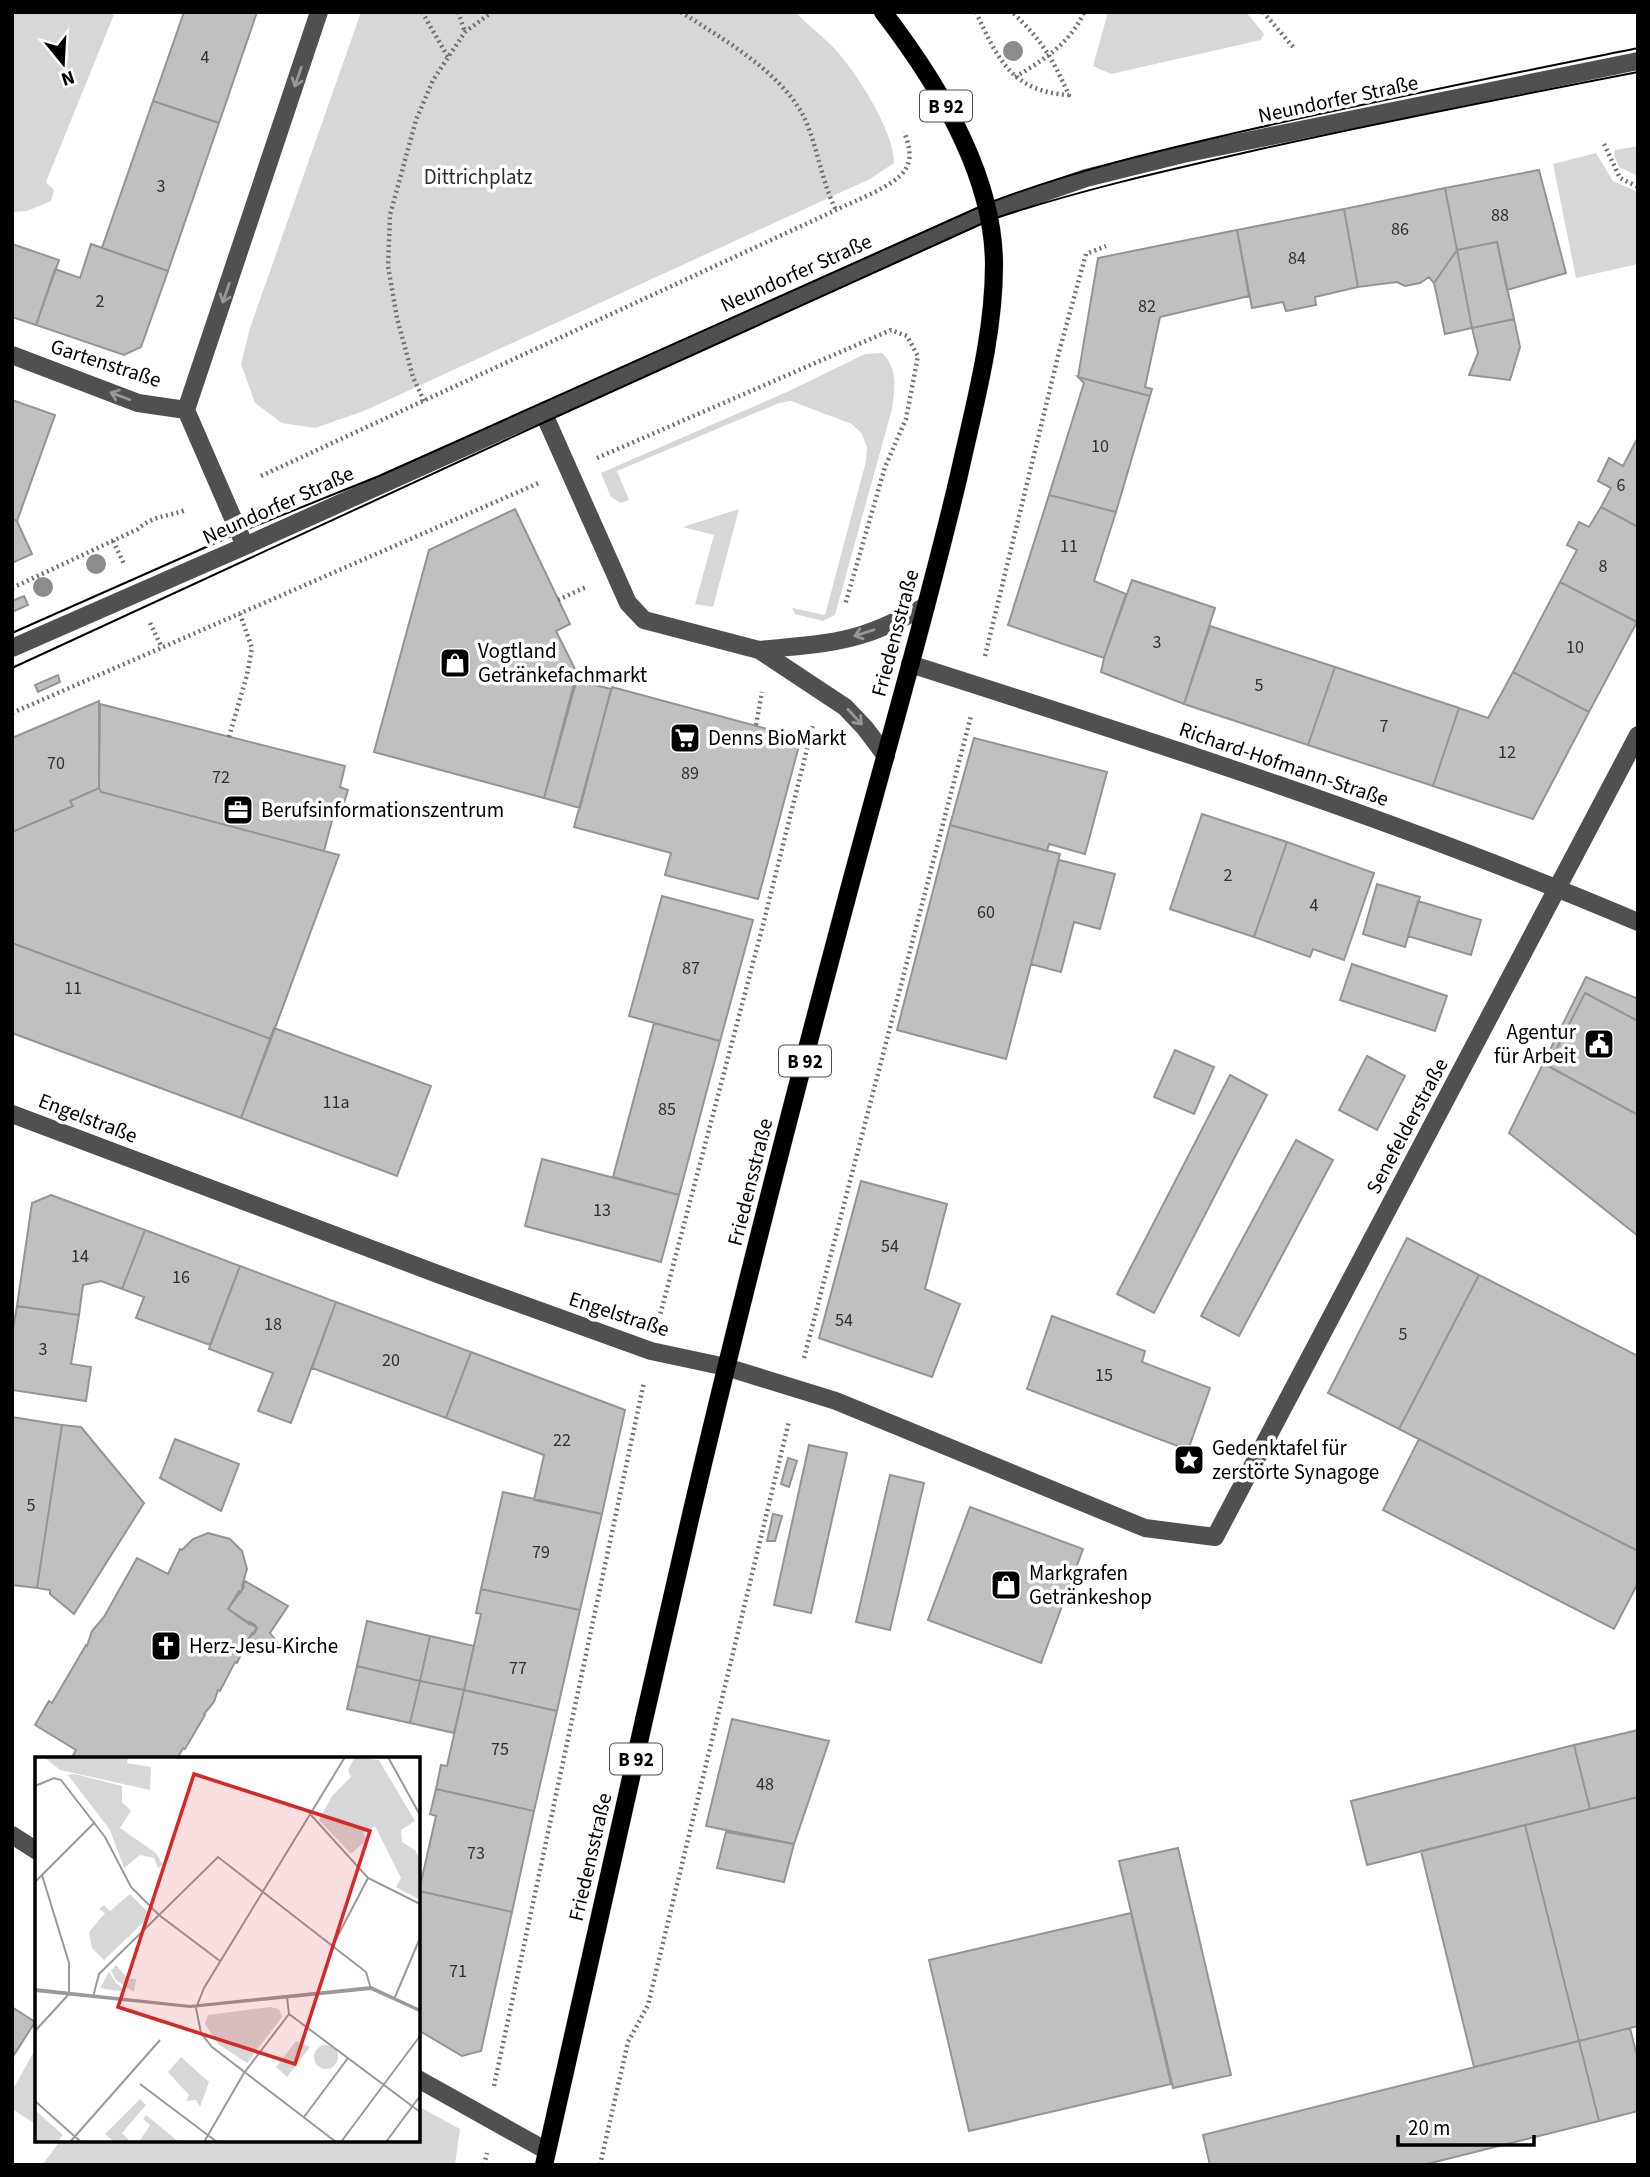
<svg xmlns="http://www.w3.org/2000/svg" width="1650" height="2177" viewBox="0 0 1650 2177" font-family="'Source Sans 3',sans-serif">
	<rect width="100%" height="100%" fill="#fff"/>
	<path fill="#d7d7d7" d="M12 12H115L46 182 54 190 51 201 27 211 12 212Z
		M361 12H795C808 25 822 36 835 49 857 73 894 131 894 163L870 179 364 411 315 428 282 423 255 403 241 364 250 328Z
		M1108 12H1246L1264 34 1261 40 1111 74 1093 66Z
		M1638 146V176L1619 167 1614 155 1615 150Z
		M1596 153 1613 181 1638 192V264L1576 278 1553 164Z
		M882 353C898 368 895 388 892 409L835 615 823 621 795 614 792 608 825 615 866 461 867 448 862 434 852 424 791 401 779 403 617 471 629 500 621 503 611 497 601 473 787 392 865 354Z
		M739 509 713 607 695 604 714 535 683 527Z
		M37 2046V2125L12 2109V2091Z
		M418 2106 460 2129 455 2165H42L61 2140H418Z"/>
	<path fill="#c0c0c0" stroke="#949494" stroke-width="2" d="M184 12H257L219 123 153 101Z
		M153 101 219 123 168 271 102 248Z
		M1539 170 1566 273 1507 290 1497 242 1457 250 1445 188Z
		M1445 188 1457 250 1434 283 1429 277 1420 283 1405 286 1397 282 1358 287 1344 209Z
		M1344 209 1358 287 1315 297 1316 305 1286 311 1283 302 1252 308 1237 230Z
		M1237 230 1249 296 1160 317 1145 387 1152 389 1150 396 1078 377 1098 258Z
		M1497 242 1514 319 1472 328 1457 250Z
		M12 244 59 260 36 325 12 317Z
		M91 244 168 271 141 347 124 355 36 325 55 269 80 278Z
		M1457 250 1472 328 1445 334 1434 283Z
		M1514 319 1520 347 1510 380 1469 375 1478 353 1472 328Z
		M1078 377 1150 396 1116 512 1049 495 1084 383Z
		M12 400 55 415 17 521 12 519Z
		M1638 437V527L1601 507 1611 488 1598 481 1609 458 1623 466Z
		M1049 495 1116 512 1094 581 1126 594 1104 658 1008 625Z
		M1601 507 1638 527 1637 622 1560 582 1577 550 1567 545 1579 522 1589 527Z
		M515 509 570 624 556 631 578 675 544 798 374 752 429 550Z
		M12 519 17 521 32 554 12 563Z
		M1132 580 1215 608 1184 704 1101 672 1104 658Z
		M1560 582 1637 622 1589 712 1513 672Z
		M24 596 28 605 12 612V601Z
		M1210 626 1335 667 1308 745 1184 704Z
		M1335 667 1459 708 1433 786 1308 745Z
		M1513 672 1589 712 1533 819 1433 786 1459 708 1488 718Z
		M58 675 60 682 38 692 35 685Z
		M575 680 611 689 580 808 544 798Z
		M612 687 801 738 758 899 665 875 671 853 574 827Z
		M99 701V788L70 801 73 806 12 832V738Z
		M100 704 345 766 340 787 348 790 343 806 336 805 324 851 101 792 99 788Z
		M974 738 1107 772 1085 854 1049 844 1047 851 950 825Z
		M99 788 101 792 339 855 271 1039 12 943V832L73 806 70 801Z
		M1202 814 1287 842 1254 937 1170 909Z
		M950 825 1060 854 1006 1059 897 1030Z
		M1287 842 1374 873 1344 960 1313 949 1310 957 1254 937Z
		M1059 860 1115 874 1100 929 1074 922 1061 972 1031 964Z
		M1377 884 1420 897 1405 947 1363 934Z
		M662 896 753 920 720 1041 629 1016Z
		M1418 901 1481 920 1471 955 1408 936Z
		M12 943 271 1039 241 1118 12 1033Z
		M1352 964 1447 996 1435 1031 1340 1000Z
		M1586 977 1638 999V1236L1509 1133Z
		M1585 993 1638 1021V1115L1548 1066Z
		M654 1023 720 1041 679 1195 613 1177Z
		M274 1028 431 1086 397 1176 241 1118Z
		M1175 1050 1214 1067 1194 1114 1154 1097Z
		M1367 1056 1405 1076 1377 1130 1339 1110Z
		M1230 1075 1267 1095 1154 1313 1117 1294Z
		M1296 1140 1333 1160 1239 1336 1201 1316Z
		M542 1159 679 1195 661 1262 525 1226Z
		M861 1181 947 1204 925 1289 960 1304 932 1377 819 1338Z
		M51 1195 145 1230 122 1289 101 1281 83 1285 79 1315 17 1306 32 1203Z
		M145 1230 240 1266 210 1345 136 1318 144 1297 122 1289Z
		M1407 1238 1479 1275 1399 1429 1328 1393Z
		M240 1266 336 1302 291 1423 258 1411 273 1373 209 1349Z
		M1479 1275 1638 1356V1551L1399 1429Z
		M336 1302 471 1352 446 1418 312 1368Z
		M17 1306 79 1315 71 1364 91 1367 86 1401 12 1390V1334Z
		M1052 1316 1145 1351 1142 1362 1210 1388 1188 1450 1027 1389Z
		M471 1352 625 1410 602 1514 534 1500 544 1455 446 1418Z
		M12 1417 62 1425 37 1588 12 1585Z
		M62 1425 81 1427 144 1503 74 1614 50 1594V1590L37 1588Z
		M175 1439 239 1464 221 1511 160 1478Z
		M1419 1439 1638 1551V1583L1614 1629 1383 1510Z
		M809 1445 847 1453 811 1613 774 1605Z
		M788 1458 797 1461 789 1487 781 1484Z
		M890 1475 924 1483 890 1630 856 1622Z
		M503 1492 602 1514 580 1610 481 1589Z
		M970 1507 1083 1549 1041 1663 928 1620Z
		M773 1514 782 1516 775 1541H767Z
		M208 1533 230 1539 242 1551 247 1569 242 1586 244 1587 228 1609 257 1628 248 1640 237 1663 235 1662 220 1691 218 1690 214 1702 204 1714 205 1715 185 1749 183 1748 177 1759H71L76 1750 35 1725 49 1701 52 1703 86 1645 87 1646 92 1631 104 1617 137 1558 168 1574 180 1549 182 1550 193 1539Z
		M245 1581 288 1606 270 1633 277 1642 272 1650 263 1649 248 1640 252 1633 254 1634 257 1628 255 1625 250 1622 249 1624 228 1609 239 1591 241 1592Z
		M481 1589 580 1610 557 1711 464 1690 481 1614 476 1613Z
		M367 1621 430 1636 420 1681 357 1666Z
		M430 1636 474 1646 464 1690 420 1681Z
		M357 1666 420 1681 410 1723 347 1709Z
		M420 1681 464 1690 454 1733 410 1723Z
		M464 1690 557 1711 534 1811 436 1789 441 1765 447 1766Z
		M732 1719 829 1741 794 1844 706 1826Z
		M1638 1730V1797L1590 1809 1574 1745Z
		M1574 1745 1590 1809 1367 1865 1351 1801Z
		M436 1789 534 1811 512 1912 419 1891 436 1816 430 1814Z
		M1638 1797V2026L1579 2041 1525 1825Z
		M1525 1825 1579 2041 1474 2067 1421 1851Z
		M726 1832 794 1844 784 1882 717 1868Z
		M1178 1848 1231 2075 1173 2088 1119 1861Z
		M419 1891 512 1912 481 2051 462 2056 418 2030Z
		M1131 1913 1171 2084 969 2131 929 1960Z
		M12 2007 35 2022 12 2058Z
		M1630 2028 1638 2060V2111L1599 2121 1579 2041Z
		M1579 2041 1599 2121 1423 2165H1210L1203 2135Z"/>
	<g fill="none" stroke-linecap="round" stroke-linejoin="round">
		<g stroke="#dbdbdb" stroke-width="19">
			<path id="major" d="M544 2165C593 1949 640 1734 690 1519 737 1318 788 1119 841 920 880 771 924 624 959 475 974 406 994 336 994 265 994 174 937 82 883 12"/>
		</g>
		<path stroke="#727272" stroke-width="4.5" stroke-dasharray="2 3.5" stroke-linecap="butt" d="M422 12 448 57
			M458 12 465 32
			M681 12C724 40 780 71 804 117 818 147 821 181 836 210
			M976 12C997 58 1012 92 1069 95 1052 58 1042 40 1012 12
			M1263 12 1294 48
			M1015 77C1042 61 1071 43 1084 12
			M1604 144 1620 178 1638 187
			M424 401 413 377 397 318 388 266 390 215 416 120 433 80 465 32 492 12
			M597 458 891 330 907 336 918 356 906 419 885 467 845 605
			M261 476 836 210C854 201 895 186 905 170 913 158 909 144 904 132
			M113 541 124 564
			M12 588 138 529C153 515 168 517 185 510
			M558 600 586 587
			M150 623 162 648
			M985 656 1059 352 1086 254 1106 246
			M12 713 541 482
			M756 725 762 692
			M229 737 247 675 252 648 240 614
			M659 1319 763 925 813 725
			M804 1358 971 716
			M494 2086 644 1382
			M484 2165 487 2153
			M600 2165 628 2042 648 2005 789 1421"/>
		<path stroke="#505050" stroke-width="18" d="M12 355 138 403 186 410
			M543 412 628 603 644 620 759 650 845 707 865 728 886 756
			M245 546 186 410 319 12
			M12 648 245 546 988 212 1086 178 1183 154 1638 61
			M759 650C793 646 829 645 861 635 884 628 905 617 926 606
			M910 664C1155 742 1401 821 1638 922
			M12 1114 443 1276 651 1351 726 1367 836 1401 1145 1528 1215 1537 1638 735
			M12 1835 37 1851
			M418 2079 547 2151"/>
		<use href="#major" stroke="#000" stroke-width="18"/>
		<path stroke="#000" stroke-width="2" d="M12 633 240 532 379 476 986 204C1074 170 1165 149 1257 128 1384 99 1511 74 1638 48
			M12 668 547 421 990 220C1076 191 1164 171 1252 151 1380 122 1509 97 1638 72"/>
	</g>
	<g fill="#8c8c8c">
		<circle cx="1013" cy="51" r="10"/>
		<circle cx="96" cy="564" r="10"/>
		<circle cx="43" cy="587" r="10"/>
	</g>
	<defs><path id="oneway-shaft" d="M-6 0H5M1.5-3L5.5 0L1.5 3" fill="none" stroke-width="1.6" stroke-linecap="round" stroke-linejoin="round" transform="scale(1.75)"/></defs>
	<g stroke="#969696">
		<use href="#oneway-shaft" transform="translate(298 77) rotate(109)"/>
		<use href="#oneway-shaft" transform="translate(226 293) rotate(109)"/>
		<use href="#oneway-shaft" transform="translate(120 396) rotate(-159)"/>
		<use href="#oneway-shaft" transform="translate(864 633) rotate(162)"/>
		<use href="#oneway-shaft" transform="translate(855 717) rotate(47)"/>
	</g>
	<defs>
		<g id="shop-square" transform="scale(1.575)"><rect x="-9" y="-9" width="18" height="18" rx="4" fill="#000" stroke="#fff"/><path d="M-5-2.5h2.3a2.7 3.5 0 0 1 5.4 0H5L5.5 6h-11ZM-1.5-2.5h3a1.5 2.3 0 0 0-3 0Z" fill="#fff"/></g>
		<g id="supermarket-square" transform="scale(1.575)"><rect x="-9" y="-9" width="18" height="18" rx="4" fill="#000" stroke="#fff"/><path d="M-6-5.5h2.5l.6 2H6L4.5 2H-2.5L-4.4-4H-6ZM-1.5 3.2a1.3 1.3 0 1 0 .1 0ZM3 3.2a1.3 1.3 0 1 0 .1 0Z" fill="#fff"/></g>
		<g id="office-square" transform="scale(1.575)"><rect x="-9" y="-9" width="18" height="18" rx="4" fill="#000" stroke="#fff"/><path d="M-6-3h4V-5.5h4V-3h4V5H-6ZM-1-4.5V-3h2v-1.5ZM-6 0V1H6V0Z" fill="#fff"/></g>
		<g id="civic-square" transform="scale(1.575)"><rect x="-9" y="-9" width="18" height="18" rx="4" fill="#000" stroke="#fff"/><path d="M-.6-6.5H3V-4.5H.6V-3L4-1V1h2V6H-6V1h2V-1L-.6-3ZM-1.2 2.5V6h2.4V2.5Z" fill="#fff"/></g>
		<g id="sight-square" transform="scale(1.575)"><rect x="-9" y="-9" width="18" height="18" rx="4" fill="#000" stroke="#fff"/><path d="M0-6L1.8-2.2L6-1.7L2.9 1.2L3.7 5.4L0 3.3L-3.7 5.4L-2.9 1.2L-6-1.7L-1.8-2.2Z" fill="#fff"/></g>
		<g id="church-square" transform="scale(1.575)"><rect x="-9" y="-9" width="18" height="18" rx="4" fill="#000" stroke="#fff"/><path d="M-1.2-6h2.4v3.5h3.3v2.4h-3.3V6h-2.4V-.1h-3.3v-2.4h3.3Z" fill="#fff"/></g>
	</defs>
	<g fill-rule="evenodd">
		<use href="#shop-square" x="455" y="663"/>
		<use href="#supermarket-square" x="685" y="738"/>
		<use href="#office-square" x="238" y="810"/>
		<use href="#civic-square" x="1599" y="1044"/>
		<use href="#sight-square" x="1189" y="1460"/>
		<use href="#shop-square" x="1006" y="1585"/>
		<use href="#church-square" x="166" y="1646"/>
	</g>
	<g text-anchor="middle" stroke-width="7" stroke-linejoin="round" paint-order="stroke">
		<g font-size="18" fill="#303030">
			<text x="205" y="63">4</text>
			<text x="161" y="192">3</text>
			<text x="1500" y="221">88</text>
			<text x="1400" y="235">86</text>
			<text x="1297" y="264">84</text>
			<text x="100" y="307">2</text>
			<text x="1147" y="312">82</text>
			<text x="1100" y="452">10</text>
			<text x="1621" y="491">6</text>
			<text x="1069" y="552">11</text>
			<text x="1603" y="572">8</text>
			<text x="1157" y="648">3</text>
			<text x="1575" y="653">10</text>
			<text x="1259" y="691">5</text>
			<text x="1384" y="732">7</text>
			<text x="1507" y="758">12</text>
			<text x="56" y="769">70</text>
			<text x="690" y="779">89</text>
			<text x="221" y="783">72</text>
			<text x="1228" y="881">2</text>
			<text x="1314" y="911">4</text>
			<text x="986" y="918">60</text>
			<text x="691" y="974">87</text>
			<text x="73" y="994">11</text>
			<text x="336" y="1108">11a</text>
			<text x="667" y="1115">85</text>
			<text x="602" y="1216">13</text>
			<text x="890" y="1252">54</text>
			<text x="80" y="1262">14</text>
			<text x="181" y="1283">16</text>
			<text x="844" y="1326">54</text>
			<text x="273" y="1330">18</text>
			<text x="1403" y="1340">5</text>
			<text x="43" y="1355">3</text>
			<text x="391" y="1366">20</text>
			<text x="1104" y="1381">15</text>
			<text x="562" y="1446">22</text>
			<text x="31" y="1511">5</text>
			<text x="541" y="1558">79</text>
			<text x="518" y="1674">77</text>
			<text x="500" y="1755">75</text>
			<text x="765" y="1790">48</text>
			<text x="476" y="1859">73</text>
			<text x="458" y="1977">71</text>
		</g>
		<g fill="#fff" stroke="#4c4c4c" stroke-width="2">
			<rect x="920" y="90.5" width="52" height="31" rx="5"/>
			<rect x="779" y="1045.5" width="52" height="31" rx="5"/>
			<rect x="610" y="1743.5" width="52" height="31" rx="5"/>
		</g>
		<g font-size="19" font-weight="bold" fill="#000">
			<text x="946" y="113">B 92</text>
			<text x="805" y="1068">B 92</text>
			<text x="636" y="1766">B 92</text>
		</g>
		<g font-size="21" fill="#000" stroke="#fff">
			<text transform="translate(1338 99) rotate(-12)" y="7">Neundorfer Straße</text>
			<text transform="translate(796 273) rotate(-24)" y="7">Neundorfer Straße</text>
			<text transform="translate(106 363) rotate(18)" y="7">Gartenstraße</text>
			<text transform="translate(278 505) rotate(-24)" y="7">Neundorfer Straße</text>
			<text transform="translate(895 633) rotate(-75)" y="7">Friedensstraße</text>
			<text transform="translate(1284 764) rotate(19)" y="7">Richard-Hofmann-Straße</text>
			<text transform="translate(88 1118) rotate(21)" y="7">Engelstraße</text>
			<text transform="translate(1407 1126) rotate(-62)" y="7">Senefelderstraße</text>
			<text transform="translate(750 1182) rotate(-76)" y="7">Friedensstraße</text>
			<text transform="translate(619 1314) rotate(18)" y="7">Engelstraße</text>
			<text transform="translate(590 1857) rotate(-77)" y="7">Friedensstraße</text>
		</g>
		<g font-size="21" fill="#2e2e2e" stroke="#fff">
			<text x="478" y="184">Dittrichplatz</text>
		</g>
		<g font-size="21" fill="#000" stroke="#fff" text-anchor="start">
			<text x="478" y="658">Vogtland<tspan x="478" dy="24">Getränkefachmarkt</tspan></text>
			<text x="708" y="745">Denns BioMarkt</text>
			<text x="261" y="817">Berufsinformationszentrum</text>
			<text x="1576" y="1039" text-anchor="end">Agentur<tspan x="1576" dy="24">für Arbeit</tspan></text>
			<text x="1212" y="1455">Gedenktafel für<tspan x="1212" dy="24">zerstörte Synagoge</tspan></text>
			<text x="1029" y="1580">Markgrafen<tspan x="1029" dy="24">Getränkeshop</tspan></text>
			<text x="189" y="1653">Herz-Jesu-Kirche</text>
		</g>
	</g>
	<g transform="translate(35 1757)">
		<rect width="385" height="385" fill="#fff"/>
		<path d="M9 0H93L92 6 116 10 115 33 25 13ZM320 0 344 3 380 64 366 73 367 85 380 93 385 103V143L361 130 366 121 340 69 328 76 332 82 316 97 284 63 297 39 316 20 313 13ZM40 17 87 29V45L96 54 85 71 121 96 128 108 123 111 119 101 105 98 89 111 75 73 33 18ZM95 137 116 158 69 203 57 191 54 175 70 156 64 152 69 148 75 154ZM81 208 93 222H101L99 235 81 223 76 214ZM74 215 81 226 92 235 65 231ZM235 250 244 252 247 260 212 306 183 287 170 267 173 258ZM261 284 275 290 252 320 241 310ZM279 300a12 12 0 1 1 24 0a12 12 0 1 1-24 0ZM146 300 174 325 165 350 161 343 151 344 154 338 133 315ZM105 342 111 348 87 376 96 385H79L70 377ZM0 353 28 378 22 385H0ZM111 358 144 385H104L115 368 108 362Z" fill="#d7d7d7"/>
		<path fill="none" stroke="#999" stroke-width="2" d="M353 0 385 58M0 29 19 21 26 23 70 80 96 130 124 158 185 204M276 58 333 121 385 147M7 118 34 206V237M0 125 60 65M298 188 333 121M0 232 155 249 336 230 385 253M0 234 155 250 336 232 385 254M58 240 64 217 183 100 331 215 336 232M360 240 385 181M254 257 385 355M0 274 34 237M209 316 254 257 252 240M105 327 182 385M0 344 46 385M269 360 313 301M35 385 125 283M169 385 209 316M301 385 177 290 166 276 161 251 169 231 310 0M306 385 385 279M351 385 385 339"/>
		<path fill="#d62828" fill-opacity="0.15" stroke="#d62828" stroke-width="3.5" d="M159 17 335 74 260 307 83 250Z"/>
		<rect width="385" height="385" fill="none" stroke="#000" stroke-width="3.5"/>
	</g>
	<rect width="1650" height="2177" fill="none" stroke="#000000" stroke-width="28"/>
	<g transform="translate(63 63) rotate(162)" stroke="#ffffff" stroke-width="5" paint-order="stroke">
	<path d="M0-5L12 26L0 18L-12 26Z" fill="#000000"/>
	<text y="-10" font-size="19" font-weight="bold" text-anchor="middle" fill="#000000">N</text>
	</g>
	<path d="M1398 2135v10h136v-10" fill="none" stroke="#000000" stroke-width="3.5"/>
	<text x="1408" y="2135" font-size="21" fill="#000000" stroke="#ffffff" stroke-width="5" paint-order="stroke">20 m</text>
</svg>
